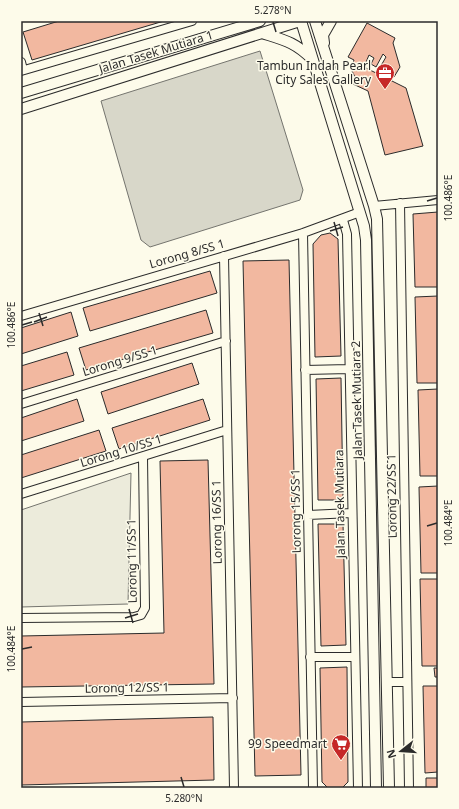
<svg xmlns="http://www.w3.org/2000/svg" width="459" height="809" viewBox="0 0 459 809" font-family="'Noto Sans',sans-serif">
	<rect width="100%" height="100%" fill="#fdfbea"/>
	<path fill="#ecebdb" stroke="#74746e" d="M131 473 128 604 21 607V510Z"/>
	<path fill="#d8d7c9" stroke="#74746e" d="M260 51 303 190 300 200 150 247 141 240 101 101Z"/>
	<path fill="#f2b8a0" stroke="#2b2b2b" d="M59 21H164L32 60 23 32Z
		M367 23 395 38 393 43 400 67 394 77 379 69 386 57 383 54 376 67 371 64 374 58 369 55 364 67 406 88 423 146 385 155 368 91 353 84 356 79 351 69 354 60 348 57Z
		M438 212V287H415L413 214Z
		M330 233 338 239 341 356 315 357 313 244 321 235Z
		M289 260 301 775 255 776 243 261Z
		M210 271 217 293 90 331 83 308Z
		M438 296V383H417L415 297Z
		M206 310 213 333 86 370 79 348Z
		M71 312 78 336 21 354V328Z
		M67 352 74 375 21 391V366Z
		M192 363 199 384 108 414 101 392Z
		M341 378 343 500H318L316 379Z
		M438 389V476H420L418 390Z
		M77 399 84 421 21 441V418Z
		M203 399 210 420 119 449 112 428Z
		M99 430 106 451 21 478V455Z
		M208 460 214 684 21 687V636L164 633 160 461Z
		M438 486V573H421L419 487Z
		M318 524H343L346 645 321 646Z
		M420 579H438V666H422Z
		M347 667 348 782 342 788H328L322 782 320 668Z
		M434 668H438V677H435Z
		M423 686H438V772L425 773Z
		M213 717 214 780 21 785V722Z
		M426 778H438V788H426Z"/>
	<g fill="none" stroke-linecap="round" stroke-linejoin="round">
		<g stroke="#2b2b2b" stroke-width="10">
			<path id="minor" d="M21 62 23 70
				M21 71 192 21
				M400 203 409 788
				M374 206 438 200
				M343 220 347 234 358 788
				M303 233 313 788
				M224 256 234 788
				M21 316 303 233 360 212
				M305 370 349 369
				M21 404 226 341
				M21 494 227 430
				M308 515 352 513
				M21 618 134 617 141 615 145 608 143 457
				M310 657H355
				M386 682H407
				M21 702 233 698"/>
		</g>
		<g stroke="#2b2b2b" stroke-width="12">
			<path id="tertiary" d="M301 21 364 226 366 240 376 788
				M315 21 374 206 377 219 389 788
				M262 33C284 40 295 42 312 59
				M324 43 323 35 331 21
				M21 93 260 21
				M21 109 300 21"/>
		</g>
		<use href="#minor" stroke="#fdfbea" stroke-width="8"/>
		<use href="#tertiary" stroke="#fdfbea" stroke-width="10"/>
	</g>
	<path fill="none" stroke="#2b2b2b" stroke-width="1.5" d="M273 22 276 32M427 201 437 198M334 222 338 236M330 231 343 227M39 313 43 326M34 322 47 317M22 325 32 322M427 526 437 523M129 609 133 623M125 618 138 614M22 649 32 647M181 777 184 787"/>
	<defs>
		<g id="office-pin" transform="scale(1)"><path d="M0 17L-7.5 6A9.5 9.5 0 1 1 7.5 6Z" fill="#c62828" stroke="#fdfbea"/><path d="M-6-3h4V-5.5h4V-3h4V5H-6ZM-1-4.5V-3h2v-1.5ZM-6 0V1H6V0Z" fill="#fff"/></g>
		<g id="supermarket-pin" transform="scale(1)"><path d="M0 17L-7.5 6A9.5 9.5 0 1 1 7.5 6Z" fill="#c62828" stroke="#fdfbea"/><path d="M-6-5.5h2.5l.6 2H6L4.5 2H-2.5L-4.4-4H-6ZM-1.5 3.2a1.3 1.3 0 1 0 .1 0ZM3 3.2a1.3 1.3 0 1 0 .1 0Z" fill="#fff"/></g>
	</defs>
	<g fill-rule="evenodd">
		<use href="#office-pin" x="385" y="73"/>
		<use href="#supermarket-pin" x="341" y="744"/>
	</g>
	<g text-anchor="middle" stroke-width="3" stroke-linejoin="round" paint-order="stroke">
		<g font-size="12" fill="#2b2b2b" stroke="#fdfbea">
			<text transform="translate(156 52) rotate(-17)" y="4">Jalan Tasek Mutiara 1</text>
			<text transform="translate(187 254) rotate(-16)" y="4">Lorong 8/SS 1</text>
			<text transform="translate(120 361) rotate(-17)" y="4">Lorong 9/SS 1</text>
			<text transform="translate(357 400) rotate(-91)" y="4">Jalan Tasek Mutiara 2</text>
			<text transform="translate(121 451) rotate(-17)" y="4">Lorong 10/SS 1</text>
			<text transform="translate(392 496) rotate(-91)" y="4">Lorong 22/SS 1</text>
			<text transform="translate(340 504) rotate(-91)" y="4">Jalan Tasek Mutiara</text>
			<text transform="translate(296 511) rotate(-91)" y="4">Lorong 15/SS 1</text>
			<text transform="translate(217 522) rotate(-91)" y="4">Lorong 16/SS 1</text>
			<text transform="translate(132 561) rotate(-91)" y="4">Lorong 11/SS 1</text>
			<text transform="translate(127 688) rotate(-1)" y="4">Lorong 12/SS 1</text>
		</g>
		<g font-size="12" fill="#2b2b2b" stroke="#fdfbea" text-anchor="end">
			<text x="371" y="70">Tambun Indah Pearl<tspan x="371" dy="14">City Sales Gallery</tspan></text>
			<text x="327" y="748">99 Speedmart</text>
		</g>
	</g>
	<rect width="459" height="809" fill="none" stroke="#fdfbea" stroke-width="44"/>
	<g transform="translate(401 751) rotate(253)" stroke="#fdfbea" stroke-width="3" paint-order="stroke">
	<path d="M0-3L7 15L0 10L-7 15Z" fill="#2b2b2b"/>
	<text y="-6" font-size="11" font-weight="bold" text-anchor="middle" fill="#2b2b2b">N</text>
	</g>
	<rect x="22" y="22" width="415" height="765" fill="none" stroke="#2b2b2b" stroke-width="1.5"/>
	<g font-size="10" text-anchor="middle" fill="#2b2b2b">
		<text x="273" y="14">5.278°N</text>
		<text transform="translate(448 198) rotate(-90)" y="4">100.486°E</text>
		<text transform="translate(11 325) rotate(-90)" y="4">100.486°E</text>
		<text transform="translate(448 523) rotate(-90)" y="4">100.484°E</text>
		<text transform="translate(11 649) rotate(-90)" y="4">100.484°E</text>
		<text x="184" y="802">5.280°N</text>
	</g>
</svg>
